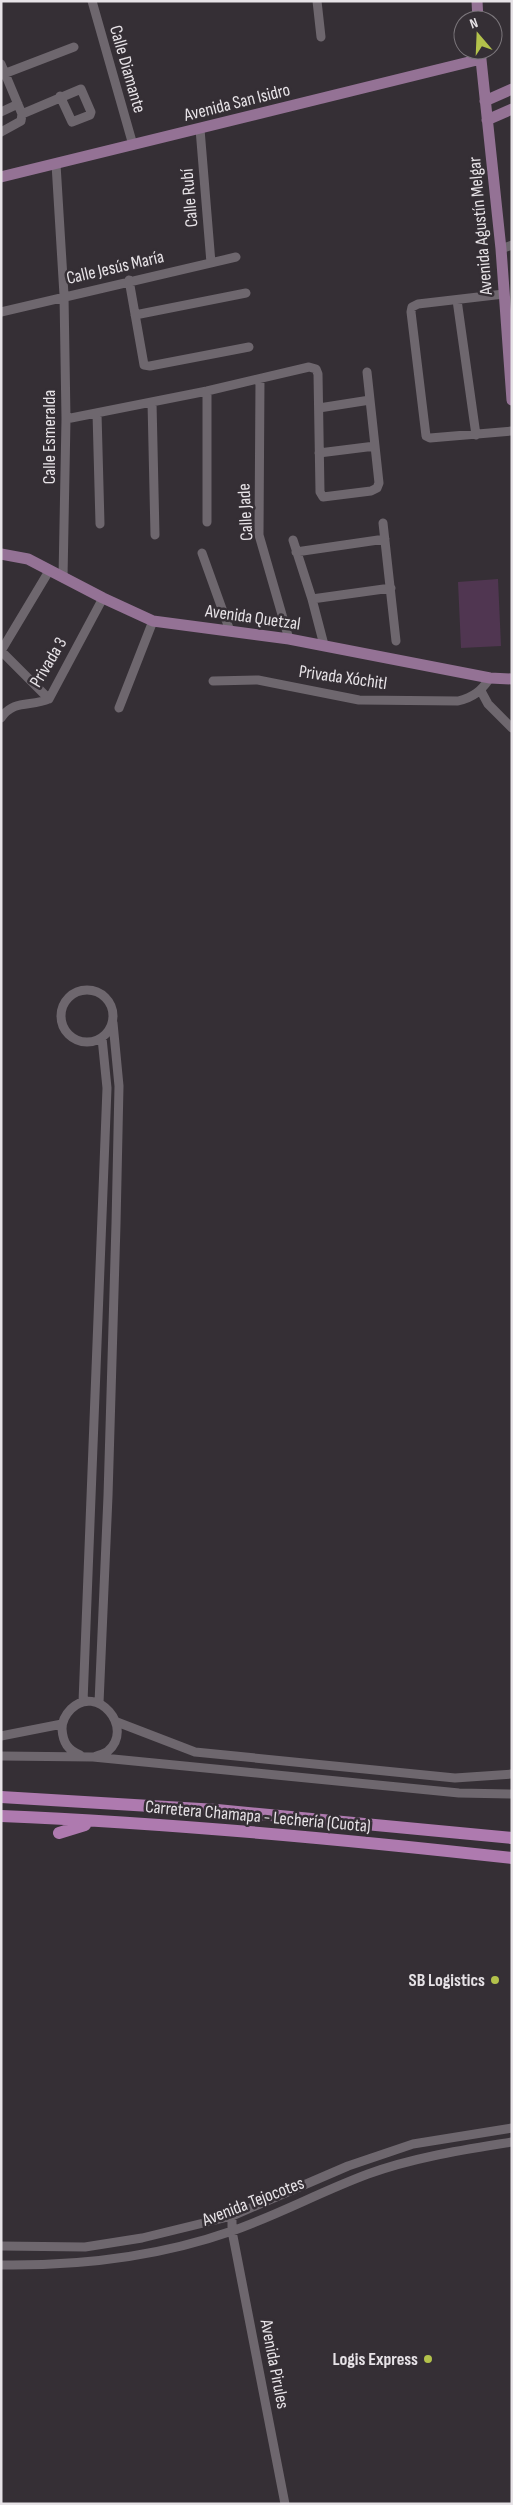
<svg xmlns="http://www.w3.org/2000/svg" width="513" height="2505" viewBox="0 0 513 2505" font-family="'Sofia Sans Condensed',sans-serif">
	<rect width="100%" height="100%" fill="#352f35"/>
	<path fill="#503651" d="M498 579 501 646 461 648 458 582Z"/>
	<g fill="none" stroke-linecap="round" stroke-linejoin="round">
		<path stroke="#6e676e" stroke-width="9" d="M92 1 133 145
			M317 1 321 37
			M1 64 22 114 21 121 1 132
			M1 75 74 47
			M1 112 18 104
			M22 114 81 89 91 112 90 115 72 122 60 96
			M200 129 211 263
			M56 164 64 295 66 419 63 578
			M501 249 512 245
			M129 280 144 365 150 366 249 347
			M504 294 418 304 412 307 411 312 426 436 430 438 512 431
			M457 300 476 435
			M1 312 236 257
			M135 315 246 293
			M260 379 259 535 289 639
			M207 391V522
			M152 402 155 535
			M319 408 370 400
			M97 413 100 524
			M66 419 207 391 309 367 316 369 318 374 320 492 323 497 371 491 377 488 379 483 367 372
			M319 453 375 446
			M383 523 396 641
			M293 540 312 599 324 645
			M296 552 385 539
			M202 553 230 631
			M49 571 1 651 49 699
			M312 599 391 588
			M213 681 258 680 359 700 458 701C474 697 481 691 490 678
			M481 691 488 704 512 728
			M119 708 153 621
			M1 718C14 699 31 707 49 699L103 598
			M61 1016a26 26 0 1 1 52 0a26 26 0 1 1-52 0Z
			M83 1702 107 1088 102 1038
			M99 1703 108 1496 116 1224 119 1086 113 1023
			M117 1722 195 1752 455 1778 512 1774
			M1 1736 62 1724
			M80 1755C68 1750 63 1743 62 1729 62 1721 65 1715 71 1709 97 1683 135 1728 108 1751 104 1754 98 1755 94 1757
			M1 1756 93 1757 459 1793 512 1794
			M232 2216V2231L285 2504
			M1 2246 85 2247 142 2238 232 2216 348 2166 413 2144 512 2128
			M1 2265C79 2266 158 2257 232 2231 278 2215 322 2191 368 2174 415 2157 463 2150 512 2142"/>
		<path stroke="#947295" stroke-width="11" d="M477 1 478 20
			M480 50 501 249 512 400
			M485 101 512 89
			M487 120 512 109
			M1 177 481 59
			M1 554 28 559 103 598 153 621 289 639 490 678 512 679"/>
		<path stroke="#ae7aaf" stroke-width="12" d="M1 1797 217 1810 512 1838
			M1 1816C172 1823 342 1839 512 1858
			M59 1833 85 1825"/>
	</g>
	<g fill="#b3c24b" stroke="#352f35" stroke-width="2">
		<circle cx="495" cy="1980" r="5"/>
		<circle cx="428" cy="2359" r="5"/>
	</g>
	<g text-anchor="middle" stroke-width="5" stroke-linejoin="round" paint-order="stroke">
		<g font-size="18" fill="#e7e3e7" stroke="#352f35">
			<text transform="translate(128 69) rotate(74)" y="6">Calle Diamante</text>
			<text transform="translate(237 102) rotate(-14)" y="6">Avenida San Isidro</text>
			<text transform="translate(189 198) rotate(-95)" y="6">Calle Rubí</text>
			<text transform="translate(480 226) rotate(-95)" y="6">Avenida Agustín Melgar</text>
			<text transform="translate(115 267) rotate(-13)" y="6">Calle Jesús María</text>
			<text transform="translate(49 437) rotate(-90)" y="6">Calle Esmeralda</text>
			<text transform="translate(245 512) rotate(-93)" y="6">Calle Jade</text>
			<text transform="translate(253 617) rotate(8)" y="6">Avenida Quetzal</text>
			<text transform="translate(48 662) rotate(-59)" y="6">Privada 3</text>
			<text transform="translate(343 677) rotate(8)" y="6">Privada Xóchitl</text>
			<text transform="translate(258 1816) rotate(5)" y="6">Carretera Chamapa - Lechería (Cuota)</text>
			<text transform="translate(253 2201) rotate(-21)" y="6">Avenida Tejocotes</text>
			<text transform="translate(275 2364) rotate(79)" y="6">Avenida Pirules</text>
		</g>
		<g font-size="18" font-weight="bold" fill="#e7e3e7" stroke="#352f35" text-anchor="end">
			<text x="485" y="1986">SB Logistics</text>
			<text x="418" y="2365">Logis Express</text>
		</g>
	</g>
	<rect width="513" height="2505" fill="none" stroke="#e7e3e7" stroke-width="5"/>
	<g transform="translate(478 35) rotate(341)"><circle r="24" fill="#352f35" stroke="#7c777c"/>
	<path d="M0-4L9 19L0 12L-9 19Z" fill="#b3c24b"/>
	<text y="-8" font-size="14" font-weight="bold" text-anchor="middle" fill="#e7e3e7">N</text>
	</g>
</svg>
